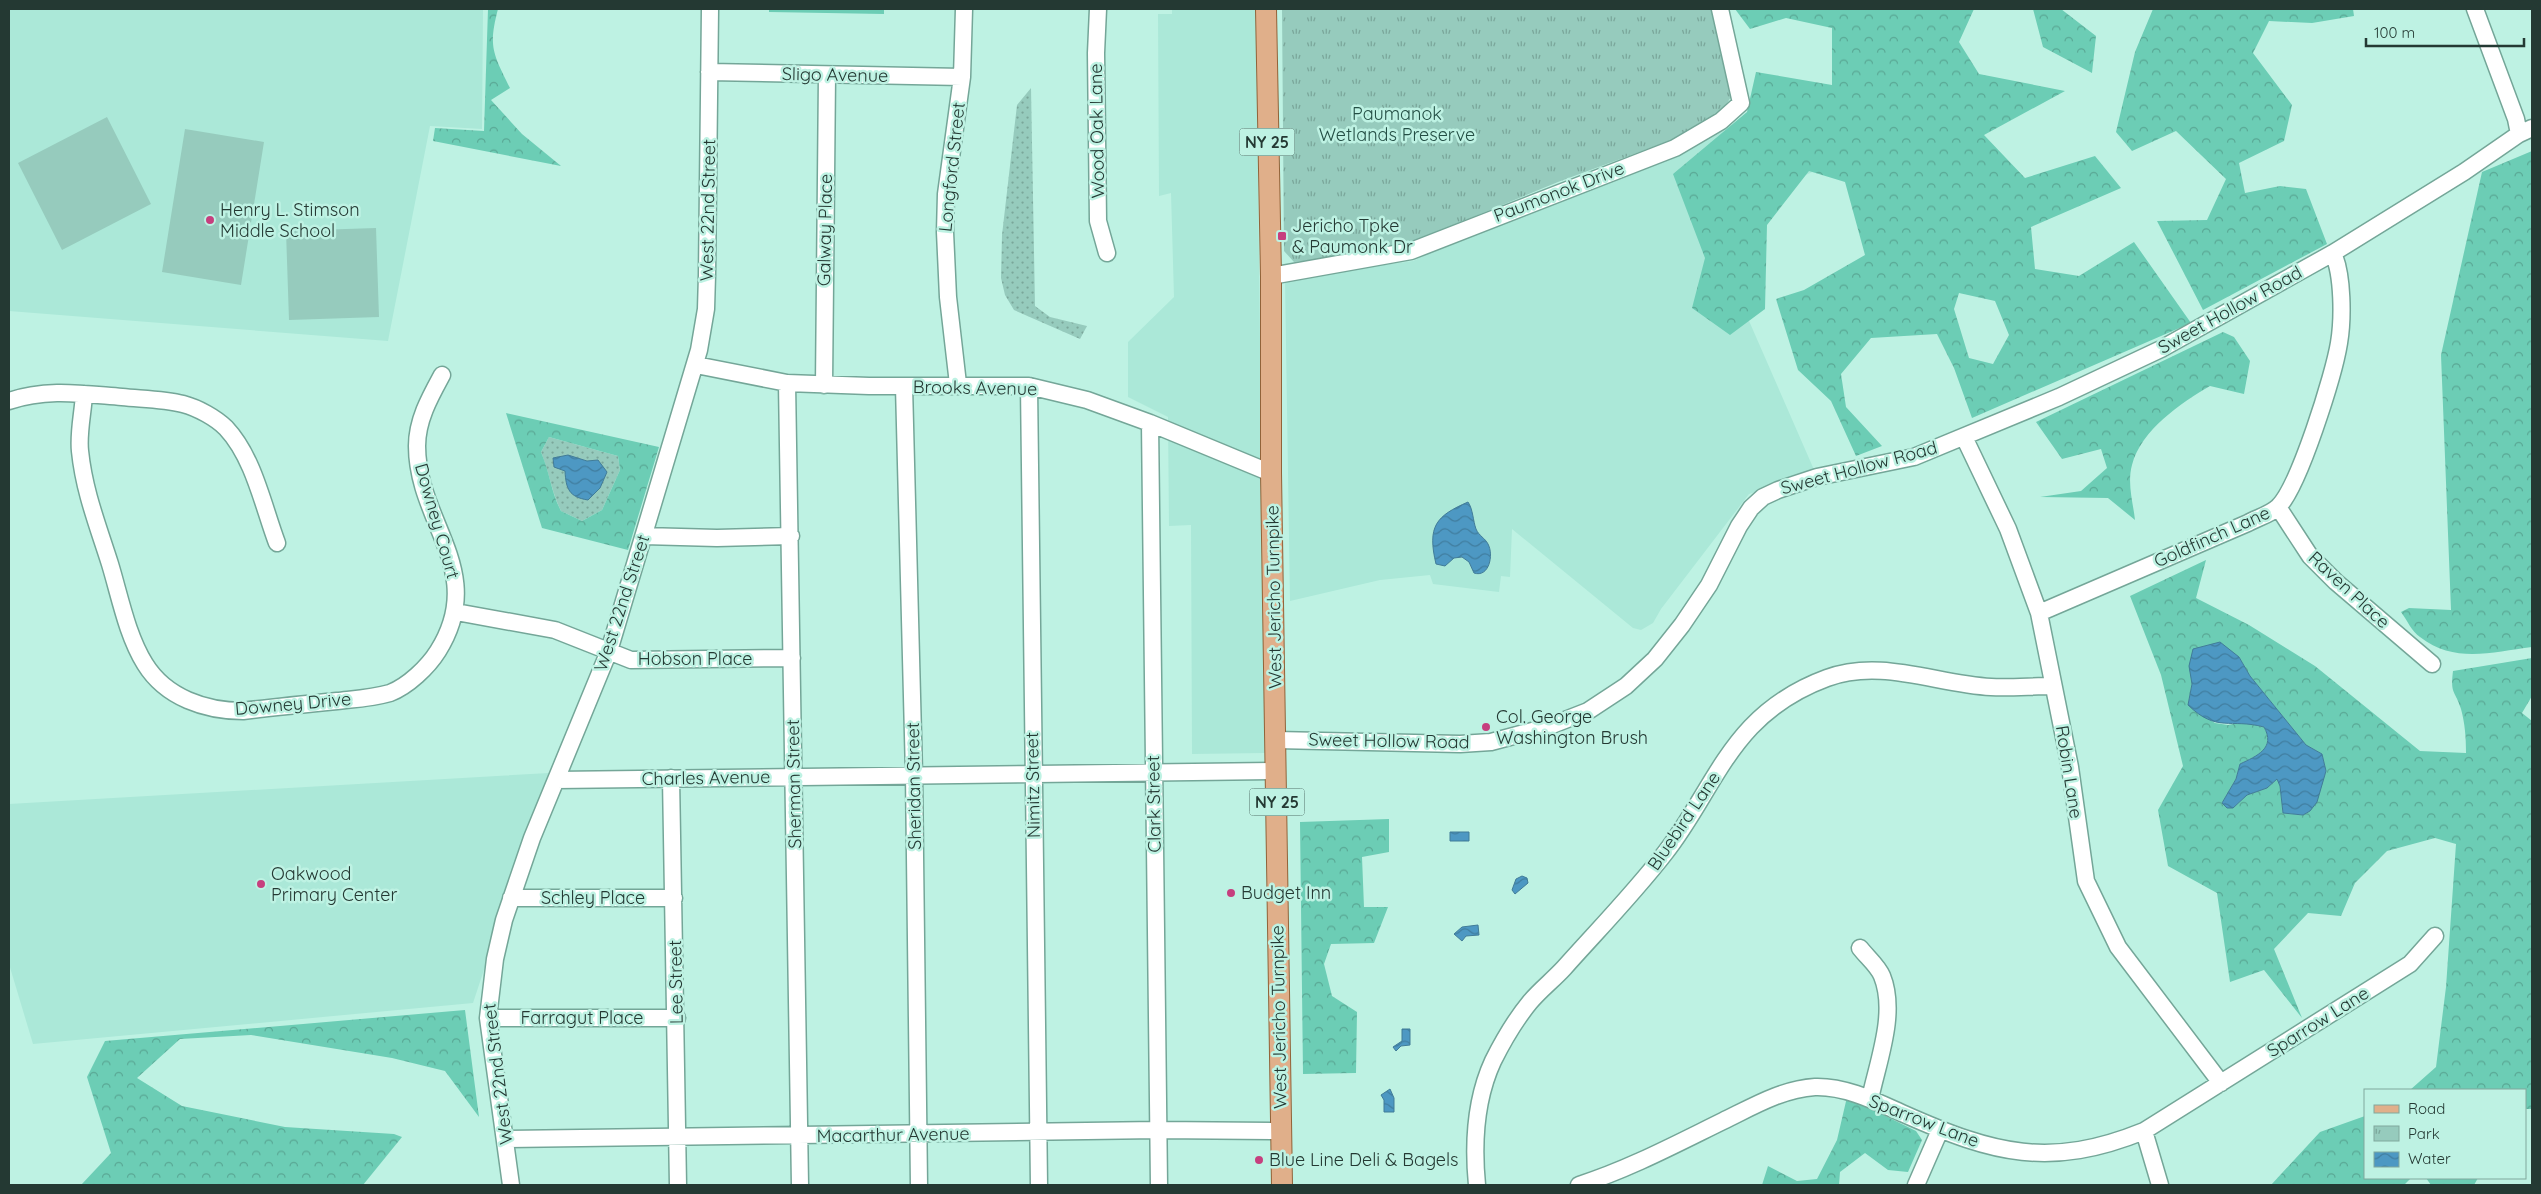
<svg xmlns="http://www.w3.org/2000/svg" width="2541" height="1194" viewBox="0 0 2541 1194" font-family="Quicksand,sans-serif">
	<defs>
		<pattern id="grass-dots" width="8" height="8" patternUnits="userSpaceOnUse" patternTransform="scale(1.25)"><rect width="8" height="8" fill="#96cbbd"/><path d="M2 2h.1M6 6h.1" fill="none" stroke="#7aa69a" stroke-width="1.8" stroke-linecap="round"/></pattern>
		<pattern id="forest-crowns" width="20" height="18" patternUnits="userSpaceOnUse" patternTransform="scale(1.25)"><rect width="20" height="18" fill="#6ccdb5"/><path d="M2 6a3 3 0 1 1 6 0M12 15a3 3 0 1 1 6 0" fill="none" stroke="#59a794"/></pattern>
		<pattern id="park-tufts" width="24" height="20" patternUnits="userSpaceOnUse" patternTransform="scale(1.25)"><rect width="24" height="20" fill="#96cbbd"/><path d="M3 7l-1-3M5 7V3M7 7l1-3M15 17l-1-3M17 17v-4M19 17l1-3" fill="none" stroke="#7aa69a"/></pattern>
		<pattern id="water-waves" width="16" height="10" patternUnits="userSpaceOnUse" patternTransform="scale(1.25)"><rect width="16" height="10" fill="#4d98c3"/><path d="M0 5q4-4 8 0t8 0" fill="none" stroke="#407d9f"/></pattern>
	</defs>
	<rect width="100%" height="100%" fill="#bef2e3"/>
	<path fill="#abe8d8" d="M9 9H483L482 129 430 126 388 341 9 311Z
		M1172 9H1256L1265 753 1192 754 1191 525 1169 526 1168 417 1128 397V342L1174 297 1171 193 1159 196 1158 14H1172Z
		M1828 123 1839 160 1728 210 1715 243 1815 472 1749 494 1661 609 1653 623 1641 630 1633 628 1512 529 1510 577 1501 576 1499 592 1433 584 1430 575 1380 580 1290 601 1285 279 1413 261 1564 191 1724 125Z
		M549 773 473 1003 33 1044 9 964V804Z"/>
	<path fill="url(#grass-dots)" d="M1031 88 1035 306 1050 317 1087 326 1080 339 1014 310 1005 295 1001 278 1002 235 1017 105Z
		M549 437 618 456 620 470 602 510 582 521 561 511C552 493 549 472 541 452Z"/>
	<path fill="url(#forest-crowns)" fill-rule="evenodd" d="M488 9H498C488 47 493 53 510 88L491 100 522 134 561 166 433 141 435 128 484 131Z
		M769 9H884V14L769 12Z
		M1735 9H1974L1959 42 1979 74 2065 91 1984 135 2025 178 2095 156 2121 188 2031 227 2035 269 2079 276 2134 242 2191 323 1972 418 1954 368 1937 334 1871 338 1841 374 1846 407 1882 446 1856 456 1831 401 1798 370 1776 299 1804 290 1865 255 1845 182 1809 171 1767 225 1765 309 1730 335 1692 308 1705 258 1673 174 1747 112 1756 72 1832 85V28L1786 18 1750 29ZM1959 293 1995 301 2009 335 1993 364 1969 358 1954 309Z
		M2033 9H2061L2096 36 2092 73 2043 47Z
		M2153 9H2353L2354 16 2312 23 2269 21 2253 53 2292 105 2284 141 2239 163 2245 193 2280 186 2306 189 2327 244 2203 310 2157 221 2207 220 2226 179 2176 131 2132 151 2116 132 2135 52Z
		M2532 151V647C2492 652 2455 664 2420 637 2412 632 2407 620 2401 612L2409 608 2451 610 2441 355 2482 172Z
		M2223 332 2234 337 2250 361 2244 394 2210 386C2181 403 2141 430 2132 465 2127 483 2133 502 2135 520L2108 498 2040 497 2081 491 2107 468 2101 449 2062 459 2036 422Z
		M506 413 659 447 628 550 542 528ZM549 437 618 456 620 470 602 510 582 521 561 511C551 492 550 473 541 452Z
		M2206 560 2196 598 2249 625 2315 666 2420 751 2466 753C2466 737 2465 724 2461 709 2455 690 2450 695 2453 671L2532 658V696L2522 713 2532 721V1109H2525V1090H2410L2436 1067 2446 987 2456 844 2435 838 2387 851 2355 883 2341 916 2308 913 2274 949 2302 1018 2264 970 2230 982 2217 893 2168 866 2158 810 2183 766 2161 675 2130 596ZM2239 657 2250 676 2306 745 2322 754 2326 772 2310 811 2303 815 2283 813 2280 785 2277 779 2267 788 2247 795 2233 808 2222 803 2236 779 2240 764C2257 756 2276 748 2264 727L2244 722 2228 725 2215 723 2188 705 2192 684Z
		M1389 819V852L1362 857 1364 907H1388L1374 943 1331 944 1324 964 1332 996 1357 1012 1356 1073 1303 1074 1300 822Z
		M465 1010 479 1117 445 1071 392 1058 251 1035 180 1039 137 1078 182 1106 285 1127 394 1134 402 1137 363 1185H81L111 1153 87 1077 105 1041Z
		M1847 1097 1916 1131 1922 1140 1908 1172 1888 1170 1865 1153 1840 1172 1839 1185H1762L1768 1166 1797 1181 1817 1179 1837 1140Z
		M2365 1116V1178H2411L2404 1185H2271L2320 1132Z
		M2426 1178H2478L2474 1185H2431Z"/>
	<path fill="url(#park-tufts)" d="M1282 9H1711L1733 91C1727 111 1706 123 1688 134L1558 182 1417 240 1352 256 1294 262 1284 251Z"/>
	<path fill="#96cbbd" d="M107 117 151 204 62 250 18 163Z
		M185 129 264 142 241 285 162 272Z
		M376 228 379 317 289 320 286 231Z"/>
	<path fill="url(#water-waves)" stroke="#417c98" d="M568 455 587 461 598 460 607 472 600 488 588 500C569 497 566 489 565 471L554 467 553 458Z
		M1468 502C1473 509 1473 521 1476 529 1479 536 1485 538 1488 544 1494 555 1489 578 1474 573L1469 562 1462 557 1454 558 1445 566 1436 564C1427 526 1436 516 1468 502Z
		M2220 642 2239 657 2250 676 2306 745 2322 754 2326 771 2317 802 2310 811 2303 815 2283 813 2280 786 2277 779 2267 788 2247 795 2233 808H2227L2222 803 2236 779 2240 764C2257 756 2276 748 2264 727 2230 718 2217 733 2188 705L2192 684 2189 666 2193 649Z
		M1450 832H1469V841H1450Z
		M1522 876 1527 878 1528 883 1515 894 1512 890 1516 879Z
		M1478 925 1479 935 1466 936 1462 941 1454 934 1462 927Z
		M1402 1029H1410V1045L1401 1046 1396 1051 1393 1047 1402 1041Z
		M1390 1089 1394 1098V1112H1384V1100L1381 1095Z"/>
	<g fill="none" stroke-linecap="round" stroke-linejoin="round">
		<g stroke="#74a698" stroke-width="19">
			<path id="minor" d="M1098 9 1096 53 1098 221 1107 253
				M2475 9 2516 119 2519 134
				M709 72 962 77
				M1271 276 1411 251 1675 148 1721 121 1741 103 1720 9
				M696 365 787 383 869 386H1029L1087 400 1150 423 1271 473
				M787 383 800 1185
				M958 384 948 297 945 232 946 194 962 77 964 9
				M824 385 827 75
				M904 386 914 774 919 1185
				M1029 386 1039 1185
				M84 394C83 413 78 433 80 451 84 491 98 526 110 564 120 597 127 635 145 664 166 698 206 711 243 711 275 707 306 704 337 701 355 699 373 698 390 693 408 686 428 667 438 651 488 571 417 523 417 446 417 420 430 397 442 375
				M9 401C47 388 83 394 122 397 142 399 164 399 183 404 198 408 216 418 226 428 254 458 263 506 277 543
				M1150 423 1159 1185
				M1964 437 2008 529 2039 613 2070 767 2086 881 2118 947 2221 1083
				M2278 507 2310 556 2336 582 2432 664
				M644 536 717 538 791 536
				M456 612 555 630 631 660 792 658
				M2039 613 2248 523C2257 518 2271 514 2278 507 2299 487 2334 374 2339 343 2343 319 2343 275 2333 253
				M1276 740 1460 744 1491 742 1547 727 1588 711 1626 686 1655 659 1682 625 1709 585 1739 526 1751 508 1763 497 1778 490 1817 477 1914 457 2059 397 2161 349 2333 253 2464 172 2519 134 2532 128
				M671 778 678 1185
				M556 780 1276 771
				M511 898H674
				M1860 948C1867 957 1878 966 1882 976 1897 1013 1878 1061 1870 1099
				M488 1018H677
				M2144 1131 2160 1185
				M506 1139 1157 1130 1281 1131
				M511 1185 488 1018 495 959 504 920 532 838 609 651 699 350 706 309 707 275 710 9
				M1477 1185C1473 1144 1475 1100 1493 1061 1503 1041 1516 1019 1530 1002 1540 990 1553 980 1564 968 1598 930 1634 893 1665 853 1697 813 1716 764 1751 727 1773 704 1797 689 1827 678 1881 658 1936 684 1991 687 2011 688 2032 686 2052 686
				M1579 1185C1629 1169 1676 1144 1723 1121 1752 1107 1782 1089 1815 1087 1846 1086 1877 1102 1904 1114 1994 1154 2050 1169 2144 1131L2410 964 2435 936
				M1916 1185 1940 1130"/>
		</g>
		<g stroke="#916339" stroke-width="22">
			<path id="major" d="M1266 9 1271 276V473L1282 1185"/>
		</g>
		<use href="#minor" stroke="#fff" stroke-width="16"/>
		<use href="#major" stroke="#e0af8a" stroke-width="20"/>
	</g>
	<g fill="#c63f7e" stroke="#bef2e3" stroke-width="2">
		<circle cx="210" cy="220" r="5"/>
		<rect x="1277" y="231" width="10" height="10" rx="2.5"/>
		<circle cx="1486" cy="727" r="5"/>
		<circle cx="261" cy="884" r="5"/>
		<circle cx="1231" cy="893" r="5"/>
		<circle cx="1259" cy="1160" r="5"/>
	</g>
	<g text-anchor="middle" stroke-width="5" stroke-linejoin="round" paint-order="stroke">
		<g fill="#bef2e3" stroke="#527068" stroke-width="1">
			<rect x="1239.5" y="128.5" width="55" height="27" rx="4"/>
			<rect x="1249.5" y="788.5" width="55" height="27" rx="4"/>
		</g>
		<g font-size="16" font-weight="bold" fill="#243933">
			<text x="1267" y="148">NY 25</text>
			<text x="1277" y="808">NY 25</text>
		</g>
		<g font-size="18" fill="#243933" stroke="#bef2e3">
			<text transform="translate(835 75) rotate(1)" y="6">Sligo Avenue</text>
			<text transform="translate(1097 131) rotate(-91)" y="6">Wood Oak Lane</text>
			<text transform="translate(952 167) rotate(-84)" y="6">Longford Street</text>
			<text transform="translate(1559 192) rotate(-21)" y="6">Paumonok Drive</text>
			<text transform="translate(708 210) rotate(-89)" y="6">West 22nd Street</text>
			<text transform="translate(825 230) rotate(-89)" y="6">Galway Place</text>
			<text transform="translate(2230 310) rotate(-29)" y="6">Sweet Hollow Road</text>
			<text transform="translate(975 388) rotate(1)" y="6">Brooks Avenue</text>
			<text transform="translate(1859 468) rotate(-15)" y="6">Sweet Hollow Road</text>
			<text transform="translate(437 521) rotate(74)" y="6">Downey Court</text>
			<text transform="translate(2212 537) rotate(-24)" y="6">Goldfinch Lane</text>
			<text transform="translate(2349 590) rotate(43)" y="6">Raven Place</text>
			<text transform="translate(1274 597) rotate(-91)" y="6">West Jericho Turnpike</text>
			<text transform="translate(622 603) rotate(-72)" y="6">West 22nd Street</text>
			<text x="695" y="665">Hobson Place</text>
			<text transform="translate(293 704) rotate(-5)" y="6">Downey Drive</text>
			<text transform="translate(1389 741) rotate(1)" y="6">Sweet Hollow Road</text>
			<text transform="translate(2069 772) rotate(81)" y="6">Robin Lane</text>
			<text transform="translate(706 778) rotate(-1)" y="6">Charles Avenue</text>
			<text transform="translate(794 784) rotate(-91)" y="6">Sherman Street</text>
			<text transform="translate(1033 785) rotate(-91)" y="6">Nimitz Street</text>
			<text transform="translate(914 786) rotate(-91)" y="6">Sheridan Street</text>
			<text transform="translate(1154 804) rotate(-91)" y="6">Clark Street</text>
			<text transform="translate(1684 821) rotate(-56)" y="6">Bluebird Lane</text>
			<text x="593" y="904">Schley Place</text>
			<text transform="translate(676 982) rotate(-91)" y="6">Lee Street</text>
			<text transform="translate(1279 1017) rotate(-91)" y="6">West Jericho Turnpike</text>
			<text x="582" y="1024">Farragut Place</text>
			<text transform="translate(2318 1022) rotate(-32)" y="6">Sparrow Lane</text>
			<text transform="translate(498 1074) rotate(-97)" y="6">West 22nd Street</text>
			<text transform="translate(1924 1121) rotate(21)" y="6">Sparrow Lane</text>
			<text transform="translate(893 1135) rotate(-1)" y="6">Macarthur Avenue</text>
		</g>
		<g font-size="18" fill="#244f45" stroke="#bef2e3">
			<text x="1397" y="120">Paumanok<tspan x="1397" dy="21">Wetlands Preserve</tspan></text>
		</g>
		<g font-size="18" fill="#243933" stroke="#bef2e3" text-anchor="start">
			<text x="220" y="216">Henry L. Stimson<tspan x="220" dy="21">Middle School</tspan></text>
			<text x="1292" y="232">Jericho Tpke<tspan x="1292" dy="21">&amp; Paumonk Dr</tspan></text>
			<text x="1496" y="723">Col. George<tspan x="1496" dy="21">Washington Brush</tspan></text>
			<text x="271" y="880">Oakwood<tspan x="271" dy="21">Primary Center</tspan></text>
			<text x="1241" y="899">Budget Inn</text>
			<text x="1269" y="1166">Blue Line Deli &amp; Bagels</text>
		</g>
	</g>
	<rect width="2541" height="1194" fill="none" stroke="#243933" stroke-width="20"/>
	<rect x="2364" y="1089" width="162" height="90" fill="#bef2e3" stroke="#80a89d"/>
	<rect x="2374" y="1105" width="25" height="8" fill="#e0af8a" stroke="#80a89d"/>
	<text x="2408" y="1114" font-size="15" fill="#243933">Road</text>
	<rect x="2374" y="1126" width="25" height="15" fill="url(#park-tufts)" stroke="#80a89d"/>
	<text x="2408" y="1139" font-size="15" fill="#243933">Park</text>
	<rect x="2374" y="1152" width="25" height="15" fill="url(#water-waves)" stroke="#80a89d"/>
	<text x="2408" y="1164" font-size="15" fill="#243933">Water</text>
	<path d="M2366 38v8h158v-8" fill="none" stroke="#243933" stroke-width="2.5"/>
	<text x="2374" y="38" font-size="15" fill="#243933" stroke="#bef2e3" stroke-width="4" paint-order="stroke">100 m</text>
</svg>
